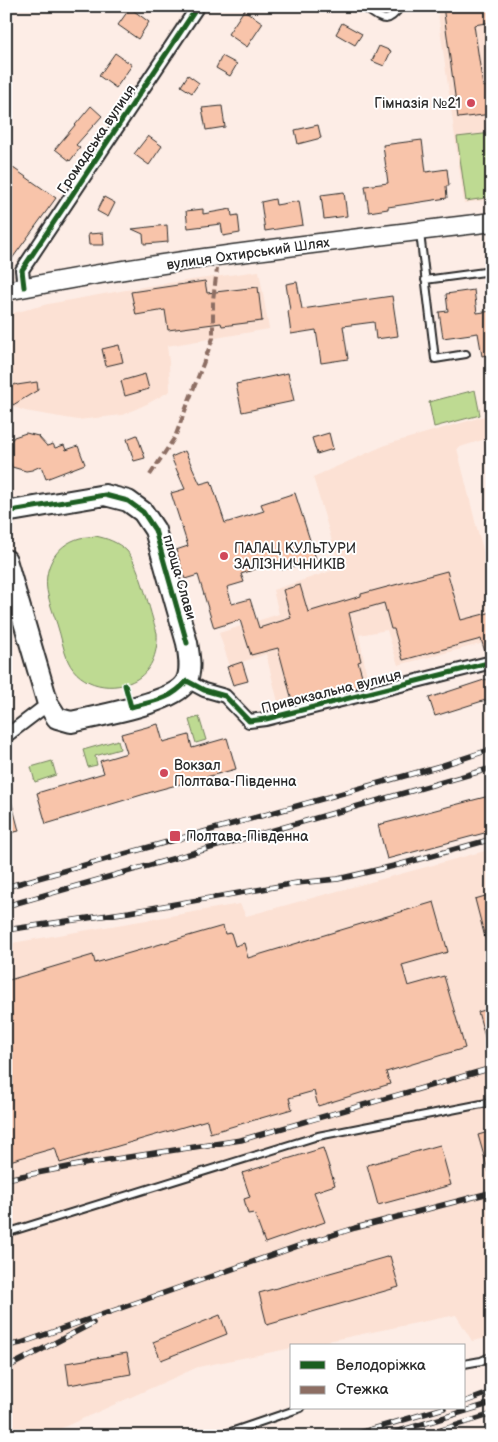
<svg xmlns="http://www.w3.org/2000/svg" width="498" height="1442" viewBox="0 0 498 1442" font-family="'Balsamiq Sans',sans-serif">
	<rect width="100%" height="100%" fill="#fdede6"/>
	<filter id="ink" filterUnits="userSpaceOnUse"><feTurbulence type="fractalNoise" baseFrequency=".02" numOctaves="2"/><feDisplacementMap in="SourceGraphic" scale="10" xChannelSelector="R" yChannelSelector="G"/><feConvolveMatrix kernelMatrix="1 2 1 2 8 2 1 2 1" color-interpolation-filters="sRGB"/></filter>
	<g filter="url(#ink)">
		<path fill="#fce1d4" d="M437 6H492V199L464 203Z
			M259 271 269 329 167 346 169 362 170 391 147 404 122 415 78 420 25 411 6 404V315L48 304 154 285Z
			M492 414V437L457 448 476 525 492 580V641L398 665 387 630 359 635 369 687 279 706 266 654 230 666 219 633 279 614 273 590 340 568 313 477 388 444Z
			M492 849V1337L472 1341 456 1315 303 1346H292V1348L198 1367 44 1436H6V944L240 904 246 916Z"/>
		<path fill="#beda92" stroke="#74825e" d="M492 133V197L466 201 457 137Z
			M475 390 480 415 434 427 429 402Z
			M95 536C106 538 118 542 127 551 140 566 150 612 157 633 158 650 153 669 137 679 114 693 80 687 68 661 63 649 61 636 57 624 54 615 50 605 48 595 42 571 54 545 80 538 84 537 90 537 95 536Z
			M199 717 206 740 196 743 189 720Z
			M118 740 120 749 95 756 97 765 88 767 83 750Z
			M52 761 56 775 35 782 31 767Z"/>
		<path fill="#f8c4aa" stroke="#2b2b2b" d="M443 6H492V22L474 25 483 87 492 86V114L458 118Z
			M130 8 149 22 138 39 118 25Z
			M244 10 263 23 247 47 228 34Z
			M342 23 362 34 355 45 336 34Z
			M379 46 391 51 384 66 372 61Z
			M115 53 132 65 116 88 99 76Z
			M222 56 237 64 230 76 216 68Z
			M188 75 199 83 192 93 181 86Z
			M91 106 102 116 76 145 80 148 70 161 55 149Z
			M222 106 225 127 206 130 202 108Z
			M318 125 321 138 298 144 295 130Z
			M148 136 162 146 149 165 134 154Z
			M422 140 426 172 447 169 449 186H446L447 198 388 207V209L369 212 365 186 388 183 383 145Z
			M6 163 56 198 6 267V197L14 185 6 179Z
			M344 192 347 216 324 219 321 195Z
			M104 197 115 203 108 217 97 211Z
			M275 199 276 205 299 201 303 225 265 231 261 202Z
			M203 209V214L231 209 232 216 238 215 240 233 223 236 221 224 188 228 186 211Z
			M167 225 168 242 157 243 144 244 143 234 132 229Z
			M103 233 104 245H89L88 234Z
			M205 281 207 293 258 287 262 321 222 326 221 323 168 330 165 310 136 315 131 292Z
			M297 282 302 309 392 296 398 336 376 339 374 322 343 326 348 359 321 363 316 330 291 334 288 311 290 310 286 284Z
			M474 290 477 313 492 311V354L482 356 478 333 443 338 439 312 448 311 446 294Z
			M119 345 123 362 106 366 102 349Z
			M288 373 294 401 242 412 236 384Z
			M145 374 149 389 125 396 121 381Z
			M37 382 38 390 13 405 6 394V389L16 384 17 385Z
			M26 433 38 436 47 446 53 444 55 448 64 445 66 450 78 446 85 464 46 479 41 466 32 470 26 471 12 467 8 454 10 442 14 437Z
			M329 433 333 449 317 454 312 438Z
			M137 435 145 458 134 461 127 439Z
			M185 451 200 484 211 481 225 523 264 511 261 504 295 493 316 559 282 570 280 561 241 574 244 582 227 587 232 604 250 599 259 628 291 618 283 590 300 585 308 612 361 596V594L447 571 461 620 492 612V654L486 655 481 639 403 660 394 629H391L384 603 349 613 361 661 358 662 365 686 293 704 278 648 251 655 240 620 214 628 198 575 185 579 176 550 188 546 171 493 185 489 171 457Z
			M242 662 248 681 233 685 227 667Z
			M487 679 492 698 435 716 429 698Z
			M158 724 163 742 189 735 192 748 227 738 236 769 158 790 46 824 37 793 104 773 100 761 127 753 121 734Z
			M10 796 19 831 6 834V797Z
			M489 796 492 808V831L387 859 378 825Z
			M492 894V949H488L475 899Z
			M434 902 448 952 402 965 408 986 444 976 465 1048 386 1072 390 1084 318 1106 314 1091 289 1098 292 1109 210 1133 207 1120 60 1163 55 1148 6 1162V981L93 955 95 963 223 926 225 934 231 933 235 946 244 943 248 958Z
			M492 1008V1050L489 1051 478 1012Z
			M492 1131V1172L489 1173 478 1135Z
			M440 1145 451 1185 378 1205 367 1165Z
			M323 1148 335 1185 314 1192 325 1222 265 1243 254 1213 248 1214 244 1199 250 1197 242 1173Z
			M390 1256 399 1287 267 1325 259 1293Z
			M220 1315 227 1334 161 1360 153 1342Z
			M127 1353 131 1374 69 1385 66 1363Z"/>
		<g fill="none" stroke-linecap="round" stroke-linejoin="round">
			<g stroke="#2b2b2b" stroke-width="10">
				<path id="service" d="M362 6C381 18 386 28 401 6
					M420 233 435 359 466 354
					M425 280 492 271
					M6 1233 318 1136 492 1102
					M464 1364 481 1361 492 1356
					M219 1436 301 1408"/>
			</g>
			<g stroke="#2b2b2b" stroke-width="16">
				<path id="minor" d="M24 287 22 270 198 6
					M187 681 204 690 225 696 249 721 266 719 492 662
					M6 736 48 704"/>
			</g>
			<g stroke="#2b2b2b" stroke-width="21">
				<path id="secondary" d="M6 291C166 259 330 242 492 222"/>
			</g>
			<g stroke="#2b2b2b" stroke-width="24">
				<path id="primary" d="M6 509 11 511 105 495 128 501 143 512 155 530 187 643C189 655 192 671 186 682 175 703 96 716 71 722L57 718 48 704 6 560"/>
			</g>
			<use href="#service" stroke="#fff" stroke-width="6"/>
			<use href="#minor" stroke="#fff" stroke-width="12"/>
			<use href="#secondary" stroke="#fff" stroke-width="18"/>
			<use href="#primary" stroke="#fff" stroke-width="20"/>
			<g stroke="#2b2b2b" stroke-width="5.5">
				<path id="rail" d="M6 887 440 766 492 749
					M6 906 492 768
					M6 930 129 912 297 883 338 879 398 865 492 839
					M6 1179 89 1163 241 1140 492 1068
					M6 1346 21 1343 298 1246 355 1228 489 1193
					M6 1368 93 1323
					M464 1402 492 1392
					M349 1436 444 1408
					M383 1436 492 1403
					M422 1436 492 1414"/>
			</g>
			<use href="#rail" stroke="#fff" stroke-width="4" stroke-dasharray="11" stroke-linecap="butt"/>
			<path stroke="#8d6e63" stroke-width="4" stroke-dasharray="8 4" stroke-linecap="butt" d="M150 475 175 437 213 338V300L217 269"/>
			<g stroke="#fff" stroke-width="8">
				<path id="cycleway" d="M24 287 22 270 198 6
					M6 509 11 511 105 495 128 501 143 512 155 530 187 643
					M125 685 131 707C155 701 170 700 187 681L204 690 225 696 249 721 266 719 492 662"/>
			</g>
			<use href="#cycleway" stroke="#1b5e20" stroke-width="5"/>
		</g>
	</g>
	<g fill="#d1495b" stroke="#fff" stroke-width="2">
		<circle cx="471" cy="103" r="5"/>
		<circle cx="224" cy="556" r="5"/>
		<circle cx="164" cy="773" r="5"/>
		<rect x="169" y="830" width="12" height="12" rx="2.5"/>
	</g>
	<g text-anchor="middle" stroke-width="4" stroke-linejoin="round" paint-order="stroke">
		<g font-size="14" fill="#2b2b2b" stroke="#fff" text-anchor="start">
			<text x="461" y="108" text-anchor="end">Гімназія №21</text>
			<text x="234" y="553">ПАЛАЦ КУЛЬТУРИ<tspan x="234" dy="16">ЗАЛIЗНИЧНИКIВ</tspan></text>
			<text x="174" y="770">Вокзал<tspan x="174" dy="16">Полтава-Південна</tspan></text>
			<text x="186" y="841">Полтава-Південна</text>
		</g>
		<g font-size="14" fill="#2b2b2b" stroke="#fff">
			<text transform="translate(96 139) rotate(-56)" y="5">Громадська вулиця</text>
			<text transform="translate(248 253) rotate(-8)" y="5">вулиця Охтирський Шлях</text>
			<text transform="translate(180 577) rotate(74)" y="5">площа Слави</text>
			<text transform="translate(331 691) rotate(-14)" y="5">Привокзальна вулиця</text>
		</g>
	</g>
	<rect width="498" height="1442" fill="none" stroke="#fff" stroke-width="25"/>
	<rect x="12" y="12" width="473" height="1417" fill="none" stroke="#2b2b2b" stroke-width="2" filter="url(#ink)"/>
	<rect x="290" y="1344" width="175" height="65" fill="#ffffff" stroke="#aaaaaa"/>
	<rect x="300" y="1361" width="25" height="8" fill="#1b5e20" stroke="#aaaaaa"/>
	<text x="336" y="1370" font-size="15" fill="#2b2b2b">Велодоріжка</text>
	<rect x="300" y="1386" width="25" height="8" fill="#8d6e63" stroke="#aaaaaa"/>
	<text x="336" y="1394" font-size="15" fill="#2b2b2b">Стежка</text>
</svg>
